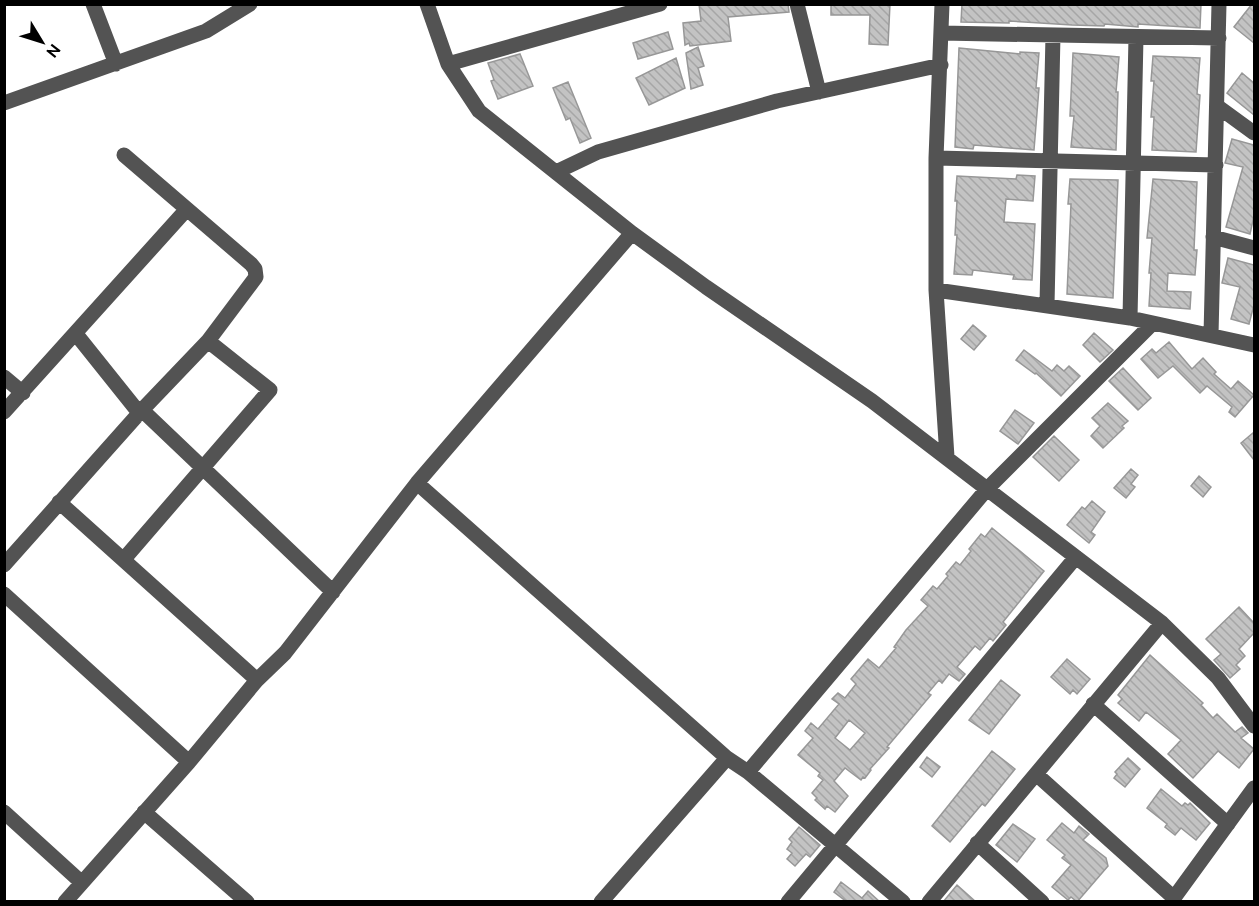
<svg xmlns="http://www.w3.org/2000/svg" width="1259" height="906" viewBox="0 0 1259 906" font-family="Ubuntu,sans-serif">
	<defs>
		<pattern id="building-back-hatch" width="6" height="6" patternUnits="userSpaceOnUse" patternTransform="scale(1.5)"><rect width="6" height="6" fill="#c3c3c3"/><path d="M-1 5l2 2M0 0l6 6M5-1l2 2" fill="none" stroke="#a6a6a6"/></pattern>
	</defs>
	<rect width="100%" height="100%" fill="#fff"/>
	<path fill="url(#building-back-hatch)" stroke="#979797" stroke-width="1.5" fill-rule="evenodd" d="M699 4H788L789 12 728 17 731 41 690 46 689 43 685 45 683 23 701 21Z
		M831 4H890L888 45 869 44 870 15H831Z
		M962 4H1201L1200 28 1138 24V27L1105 24 1104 26 1072 25 1009 21V23L961 22Z
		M1252 4H1254V43L1234 27Z
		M668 32 673 49 638 59 633 43Z
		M698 47 704 66 698 68 703 85 691 89 686 53Z
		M959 48 1020 54V52L1039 53 1036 88H1039L1034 150 974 145 973 149 955 147Z
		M1073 53 1119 57 1116 92H1118L1116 150 1071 147 1074 116H1070Z
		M520 54 533 86 498 99 491 81 494 80 488 63Z
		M1153 56 1200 58 1197 94 1200 95 1196 152 1152 150 1154 117H1151L1154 81H1151Z
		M676 58 685 88 649 105 636 78Z
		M1242 73 1254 83V115L1227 93Z
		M568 82 591 138 580 143 570 118 566 120 553 88Z
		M1232 139 1254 145V216L1250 234 1226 227 1243 167 1225 163Z
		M1017 175 1035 176 1033 201 1006 199 1004 222 1035 224 1032 280 1013 279 1014 275 973 270 972 275 954 274 957 235H955L957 201H955L957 176 1016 179Z
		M1070 179 1118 180 1113 298 1067 294 1071 204H1068Z
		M1153 179 1197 182 1194 250H1197L1195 275 1168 273 1167 291 1191 292 1190 309 1149 306 1151 273H1149L1152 238H1147Z
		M1228 258 1254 265V305L1249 324 1231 319 1240 287 1222 283Z
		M973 325 986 336 974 350 961 339Z
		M1094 333 1113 350 1100 362 1083 345Z
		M1169 342 1192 369 1203 358 1216 372 1214 374 1231 389 1238 381 1254 395 1235 417 1229 412 1232 407 1207 386 1200 393 1173 366 1158 378 1141 359 1152 349 1156 353Z
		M1024 350 1052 371 1057 365 1064 371 1069 366 1080 376 1061 396 1036 373 1035 374 1016 360Z
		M1123 368 1151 398 1138 410 1109 381Z
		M1108 403 1128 421 1122 426 1124 428 1103 448 1091 436 1100 426 1092 418Z
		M1015 410 1034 423 1018 444 1000 431Z
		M1254 432V460L1241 443Z
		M1054 436 1079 460 1059 481 1033 457Z
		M1131 469 1138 475 1131 484 1135 487 1126 498 1114 488Z
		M1199 476 1211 487 1203 497 1191 486Z
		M1092 501 1105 512 1091 532 1095 535 1089 543 1067 525 1082 507 1085 509Z
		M992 528 1044 571 1003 622 1006 625 993 641 990 638 980 650 975 646 957 667 965 674 959 681 949 674 942 683 939 680 928 693 931 695 887 747 889 748 870 769 871 770 865 778 863 777 861 780 845 768 834 781 848 796 835 812 827 806 825 809 815 800 817 798 812 793 823 780 818 776 820 773 798 755 813 738 805 731 811 723 818 729 839 704 832 699 838 693 845 698 856 684 851 679 868 659 879 668 896 648 894 647 906 630 928 606 921 600 933 586 937 589 948 576 946 574 956 562 960 565 971 551 969 549 981 534 985 537ZM849 720 865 733 850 750 835 738Z
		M1239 607 1254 623V633L1239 649 1245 656 1236 665 1240 669 1230 678 1214 660 1221 654 1206 639Z
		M1150 655 1203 703 1201 705 1213 718 1217 714 1235 732 1242 727 1248 733 1241 738 1254 749 1239 768 1218 751 1193 778 1168 754 1181 740 1146 712 1139 721 1118 703 1122 699 1118 695Z
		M1067 659 1090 679 1077 694 1073 690 1070 694 1051 677Z
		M1001 680 1020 695 989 734 969 720Z
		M992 751 1015 769 985 806 982 804 950 842 932 826Z
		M927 757 940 767 932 777 920 767Z
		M1128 758 1140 769 1125 787 1114 778 1117 774 1115 772Z
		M1161 789 1182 806 1185 803 1188 805 1190 803 1210 823 1196 840 1181 828 1175 835 1165 827 1167 824 1147 808Z
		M1062 823 1074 833 1079 826 1089 834 1083 840 1106 858 1108 866 1077 902 1071 897 1068 900 1052 887 1071 865 1062 858 1065 855 1047 840Z
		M1013 824 1035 839 1017 862 996 845Z
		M799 827 820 845 810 857 806 854 795 866 787 859 792 853 787 849 792 842 789 839Z
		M841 882 862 898 868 891 880 902H847L834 892Z
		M957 885 976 902H943Z"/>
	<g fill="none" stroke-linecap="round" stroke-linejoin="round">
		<path stroke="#535353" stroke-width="15" d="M93 4 116 64
			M427 4 448 64 479 111 632 233 706 287 872 401 1162 623 1218 678 1254 726
			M797 4 819 92
			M942 4 936 158V290L947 457
			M941 33 1219 38
			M448 64 660 4
			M4 103 206 31 250 4
			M1217 106 1254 133
			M936 158 1216 165
			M556 172 598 152 777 101 941 65
			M1213 237 1254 248
			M936 290 1130 318 1254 345
			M1047 305 1053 35
			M1130 318 1136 37
			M76 334 140 414
			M1211 335 1219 4
			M4 377 23 393
			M142 410 333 592
			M4 412 187 209
			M417 483 727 758
			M59 502 257 680
			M124 559 270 390 208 341
			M4 565 142 410 208 341 256 277 255 269 251 264 124 155
			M4 594 189 762
			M1093 704 1228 824
			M748 772 987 489 1152 324
			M1036 774 1174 898
			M4 812 81 882
			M144 812 247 902
			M977 843 1042 902
			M65 902 189 762 257 680 285 653 417 483 632 233
			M601 902 727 758 748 772 903 902
			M788 902 1076 557
			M929 902 1162 623
			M1171 902 1254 788"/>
	</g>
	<rect width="1259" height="906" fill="none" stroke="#000000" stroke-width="12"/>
	<g transform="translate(42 42) rotate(128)" stroke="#ffffff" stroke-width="4.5" paint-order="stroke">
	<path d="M0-4.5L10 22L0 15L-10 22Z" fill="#000000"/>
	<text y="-9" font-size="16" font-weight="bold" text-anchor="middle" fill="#000000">N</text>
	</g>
</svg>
